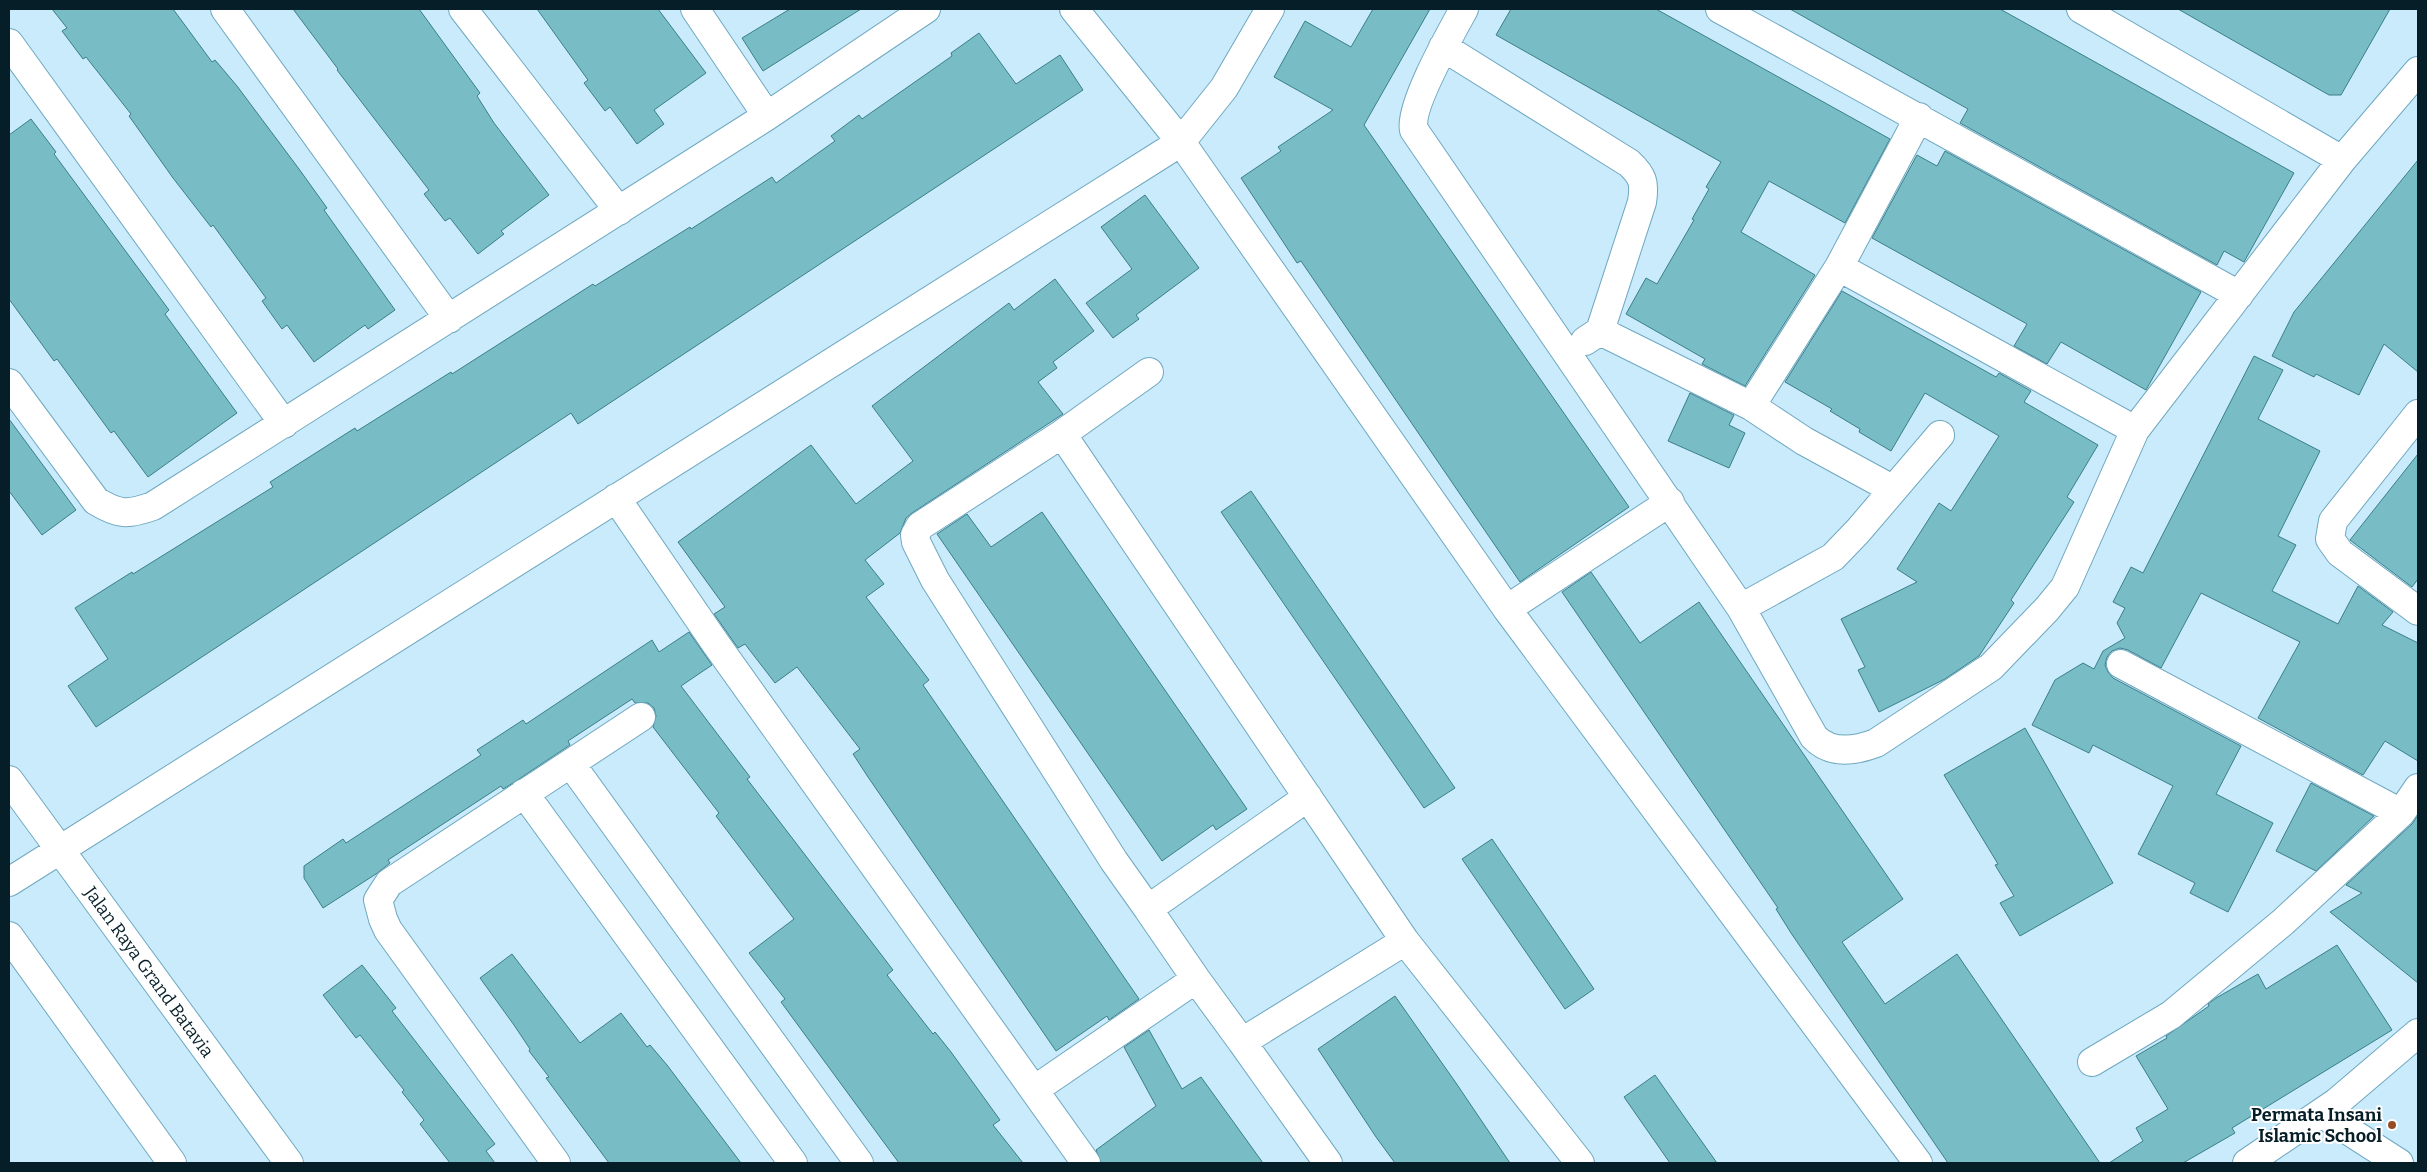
<svg xmlns="http://www.w3.org/2000/svg" width="2427" height="1172" viewBox="0 0 2427 1172" font-family="Bitter,serif">
	<rect width="100%" height="100%" fill="#c9ebfb"/>
	<path fill="#78bcc5" stroke="#3b7f88" d="M52 9H173L212 62 215 60 237 86 299 169 327 208 324 210 395 310 368 329 365 325 314 362 287 325 282 329 262 301 266 298 213 225 211 227 173 178 129 116 131 114 86 57 83 59 62 31 67 28Z
		M293 9H419L480 93 477 96 494 123 549 195 501 231 504 234 478 254 450 218 445 221 424 194 429 190 337 70 338 69Z
		M537 9H658L706 73 654 110 664 124 637 144 610 107 605 111 584 83 588 80Z
		M790 9H861L763 71 742 38Z
		M1373 9H1430L1364 125 1629 507 1520 582 1301 261 1297 263 1241 178 1281 151 1278 147 1333 110 1274 77 1305 21 1351 47Z
		M1511 9H1656L1890 139 1845 223 1769 181 1741 232 1815 275 1745 386 1702 364 1705 359 1626 314 1646 278 1657 284 1694 220 1692 219 1709 189 1706 187 1721 162 1496 35Z
		M1790 9H2000L2294 173 2244 262 2224 251 2217 265 1960 123 1968 109Z
		M2178 9H2390L2341 95H2329Z
		M979 33 1016 84 1060 55 1083 90 578 424 571 413 96 727 68 686 108 659 75 608 132 572 133 574 273 487 270 482 355 428 357 431 451 372 452 374 593 284 595 286 690 227 691 229 772 177 776 183 835 141 831 136 859 115 862 119 952 56 951 53Z
		M31 119 56 152 54 154 169 310 165 314 237 413 148 477 114 431 111 433 57 359 54 361 9 299V135Z
		M1945 151 2201 292 2146 390 2061 342 2047 364 2014 346 2027 324 1872 238 1917 155 1937 166Z
		M2418 160V372L2384 344 2359 395 2316 374 2314 377 2272 356 2294 312Z
		M1145 195 1199 268 1136 315 1139 319 1113 338 1086 303 1132 269 1101 227Z
		M1055 279 1094 331 1053 362 1057 368 1038 382 1063 414 912 513 906 518 900 533 865 560 884 584 866 597 929 680 923 685 1139 999 1109 1020 1107 1016 1056 1051 868 777 853 754 860 749 797 667 775 683 745 644 738 648 714 614 725 607 678 542 811 445 856 504 913 461 872 406 1009 303 1014 310Z
		M1842 291 1996 377 1999 373 2031 391 2024 402 2098 445 2067 497 2074 502 2011 600 2014 603 1979 656 1945 679 1879 712 1858 670 1865 667 1841 619 1917 582 1897 569 1939 503 1951 511 1999 436 1925 393 1891 451 1859 432 1860 429 1830 411 1832 409 1785 382Z
		M2254 356 2283 370 2258 419 2320 451 2278 536 2296 545 2272 591 2338 624 2358 586 2393 612 2382 625 2418 643V761L2385 741 2363 775 2258 718 2300 642 2201 593 2161 668 2128 650 2120 648 2112 651 2107 657 2105 665 2108 672 2113 678 2241 746 2216 794 2273 823 2228 912 2190 893 2195 883 2138 854 2173 786 2093 745 2089 753 2032 725 2055 680 2083 663 2094 669 2103 651 2125 638 2117 623 2125 608 2113 602 2131 567 2143 573Z
		M1690 393 1734 415 1729 425 1745 433 1729 468 1668 441Z
		M9 419 76 510 42 535 9 491Z
		M2418 454V579L2412 587 2350 540Z
		M1251 491 1455 788 1424 808 1221 512Z
		M1042 512 1247 809 1216 830 1213 825 1162 861 937 534 967 514 991 547Z
		M1591 572 1640 643 1699 602 1903 899 1842 942 1885 1004 1957 954 2100 1163H1948L1791 933 1776 909 1778 908 1562 592Z
		M689 632 712 665 681 686 750 777 747 779 893 970 887 975 933 1034 935 1032 951 1052 1000 1120 993 1125 1023 1163H899L781 1002 785 999 749 953 794 919 716 816 719 813 653 727 656 716 654 708 648 703H635L632 699 568 741 570 745 513 783 503 789 501 786 388 860 390 863 376 874 323 908 304 878V866L343 839 346 843 481 755 477 750 523 720 526 724 652 640 659 652Z
		M2025 728 2113 883 2020 936 2000 903 2014 896 1995 865 1998 864 1944 775Z
		M2311 783 2374 816 2316 871 2276 851Z
		M2418 815V983L2330 912 2362 893 2346 885 2412 824Z
		M1492 839 1594 989 1565 1009 1462 859Z
		M2337 945 2392 1030 2232 1128 2235 1133 2183 1163H2109L2143 1141 2136 1128 2168 1109 2136 1056 2167 1038 2166 1036 2209 1006 2208 1004 2216 998 2258 974 2266 989Z
		M512 954 580 1043 621 1013 647 1047 650 1045 667 1065 741 1163H609L546 1078 549 1077 529 1051 530 1049 514 1025 480 978Z
		M362 965 396 1008 392 1011 495 1144 486 1151 495 1163H450L420 1124 424 1120 402 1092 404 1090 360 1035 356 1038 323 995Z
		M1395 996 1456 1083 1510 1163H1395L1376 1137 1318 1049Z
		M1149 1030 1182 1089 1201 1077 1263 1163H1101L1096 1150 1156 1106 1124 1047Z
		M1655 1075 1683 1115 1717 1163H1670L1624 1097Z"/>
	<g fill="none" stroke-linecap="round" stroke-linejoin="round">
		<g stroke="#6fa8c0" stroke-width="30">
			<path id="minor" d="M225 9 449 319
				M463 9 619 211
				M695 9 767 116
				M1270 9 1224 88 1181 142 1507 609 1918 1163
				M1464 9C1452 31 1408 108 1414 130L1741 608 1814 737C1831 755 1855 751 1876 743L1991 667 2047 609 2065 587 2135 430 2342 160 2418 71
				M1720 9 2239 295
				M2081 9 2342 160
				M9 43 284 424
				M1443 47 1629 163C1643 176 1645 183 1642 202L1600 331
				M1839 267 2135 430
				M1585 341 1600 331 1751 406 1804 441 1892 489
				M1149 372 1062 434 920 526 915 535 916 542 935 580 1114 861 1148 909 1308 797
				M9 383 96 501C119 515 128 515 153 506L767 116 926 9
				M1751 406 1839 267 1919 117
				M2418 414 2333 521 2330 539 2340 553 2418 611
				M616 498 716 644 1086 1163
				M1741 608 1833 557 1858 531 1940 435
				M1507 609 1670 502
				M2121 664 2401 813
				M571 764 859 1163
				M9 780 289 1163
				M524 793 793 1163
				M9 882 1181 142 1074 9
				M1148 909 1196 979
				M9 936 172 1163
				M1405 941 1580 1163
				M1242 1042 1328 1163
				M2092 1062 2171 1015 2283 922 2401 813 2418 788
				M1034 1090 1196 979 1242 1042 1405 941 1062 434
				M2321 1113 2399 1163
				M556 1163 388 930 383 919 378 900 389 883 641 717
				M2247 1163 2337 1102 2418 1033"/>
		</g>
		<use href="#minor" stroke="#fff" stroke-width="28"/>
	</g>
	<circle fill="#944d27" stroke="#fff" stroke-width="2" cx="2392" cy="1125" r="5"/>
	<g text-anchor="middle" stroke-width="4" stroke-linejoin="round" paint-order="stroke">
		<g font-size="18" fill="#061e27" stroke="#fff">
			<text transform="translate(149 972) rotate(54)" y="6">Jalan Raya Grand Batavia</text>
		</g>
		<g font-size="18" font-weight="bold" fill="#061e27" stroke="#fff" text-anchor="end">
			<text x="2382" y="1121">Permata Insani<tspan x="2382" dy="21">Islamic School</tspan></text>
		</g>
	</g>
	<rect width="2427" height="1172" fill="none" stroke="#061e27" stroke-width="20"/>
</svg>
